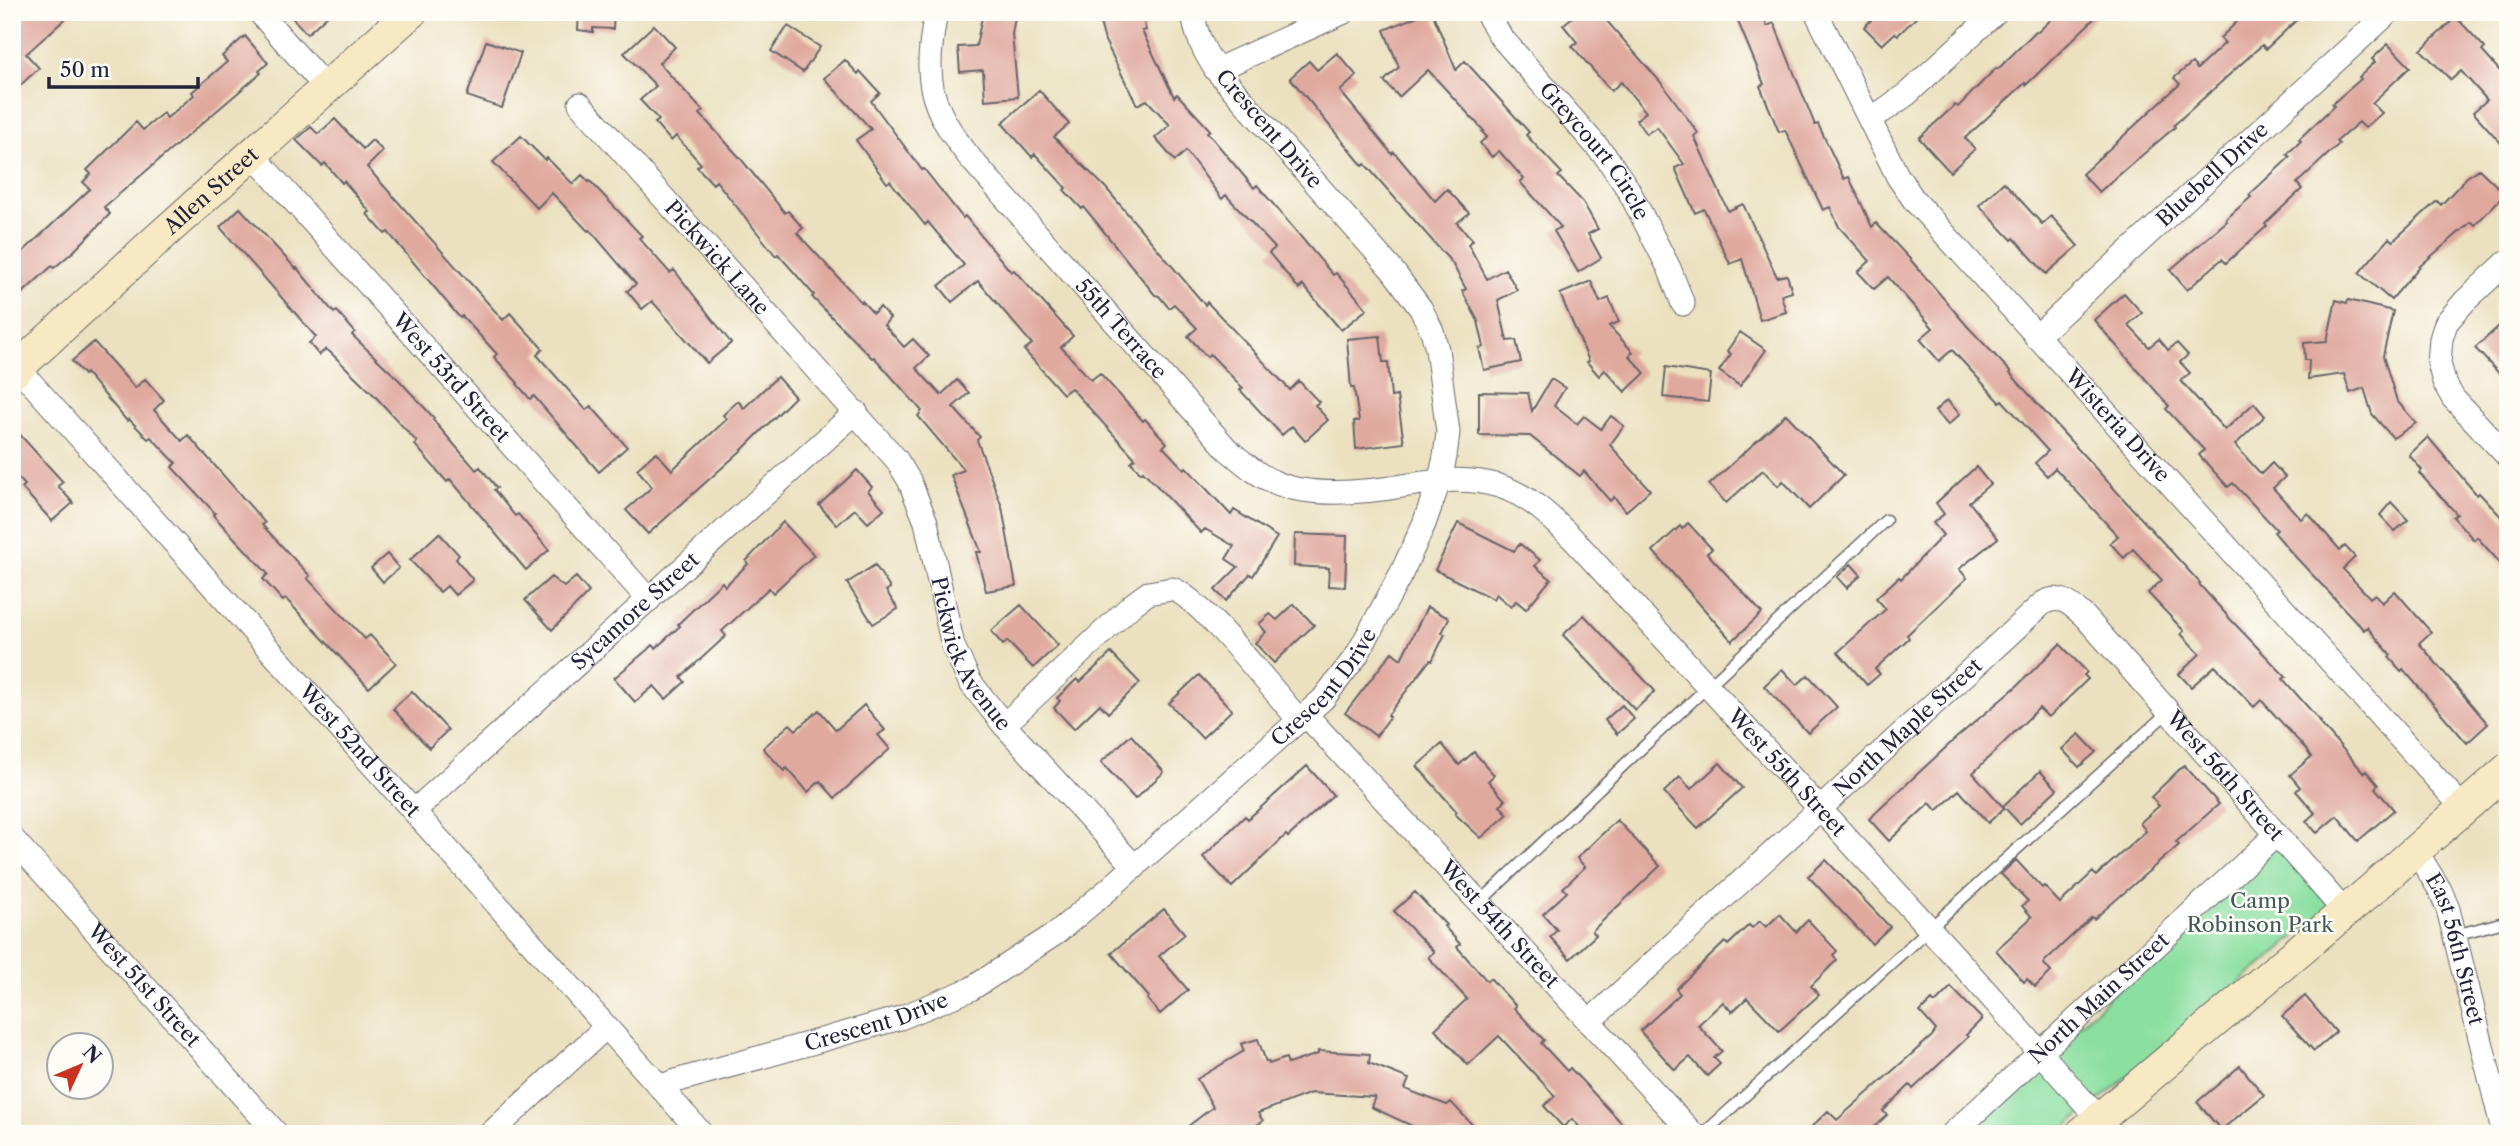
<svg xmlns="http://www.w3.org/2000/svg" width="2520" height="1146" viewBox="0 0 2520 1146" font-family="'Libre Caslon Text',serif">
	<rect width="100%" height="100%" fill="#fdfcf7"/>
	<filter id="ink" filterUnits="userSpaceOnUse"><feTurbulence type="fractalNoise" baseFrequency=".0143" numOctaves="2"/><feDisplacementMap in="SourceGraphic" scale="14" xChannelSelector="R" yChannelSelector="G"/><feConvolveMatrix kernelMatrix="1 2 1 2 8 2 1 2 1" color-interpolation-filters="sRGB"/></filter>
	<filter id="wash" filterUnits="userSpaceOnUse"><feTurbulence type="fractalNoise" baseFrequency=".00686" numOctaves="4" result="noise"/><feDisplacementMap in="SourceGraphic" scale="28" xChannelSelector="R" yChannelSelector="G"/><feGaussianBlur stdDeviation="1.57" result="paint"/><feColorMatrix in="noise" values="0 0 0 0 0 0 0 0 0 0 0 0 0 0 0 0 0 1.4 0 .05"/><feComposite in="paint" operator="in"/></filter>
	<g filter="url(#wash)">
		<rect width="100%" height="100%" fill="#ebe1c0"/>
		<path fill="#8bdfa0" stroke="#56806e" stroke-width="2" d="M2275 843 2332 906 2058 1134H1962Z"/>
		<g id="blocks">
			<path fill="#e0a99e" d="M12 12H73L26 54 39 68 12 93Z
				M287 12H331L307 34Z
				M579 12H614L613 29 593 28V32L578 30Z
				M983 12H1016L1012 34 1018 97 985 100 983 70 960 72 958 47 976 46Z
				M1097 12H1141L1146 30 1142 31 1174 97 1177 94 1210 130 1207 132 1254 188 1257 185 1333 275 1336 273 1367 309 1341 330 1303 285 1299 289 1269 253 1275 248 1226 195 1222 199 1186 151 1175 161 1155 138 1170 125 1147 100 1137 105 1105 41Z
				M1427 12H1432L1456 70 1465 61 1529 132 1526 135 1562 173 1558 176 1583 202 1598 229 1588 234 1601 258 1578 272 1554 231 1561 227 1520 182 1524 179 1499 151 1492 157 1480 143 1487 137 1482 132 1484 131 1428 70 1399 97 1384 81 1399 67 1384 30Z
				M1578 12H1599L1664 86 1698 133 1694 136 1728 211 1743 204 1777 277 1787 275 1792 292 1781 295 1786 312 1760 320 1742 259 1730 264 1704 209 1695 213 1675 168 1684 164 1657 127 1646 134 1636 120 1646 112 1621 82 1611 91 1572 46 1577 42 1563 25Z
				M1734 12H1762L1767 26 1774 23 1815 125 1818 124 1844 179 1849 177 1872 227 1876 223 1909 258 1968 327 2011 372 2010 373 2057 426 2200 583 2199 584 2232 621 2286 677 2283 679 2321 722 2320 723 2364 773 2366 771 2378 785 2375 788 2394 810 2358 841 2337 816 2317 833 2306 821 2315 813 2296 791 2300 787 2290 775 2311 757 2306 749 2261 700 2254 707 2215 666 2191 687 2179 674 2200 654 2181 634 2184 631 2148 593 2162 580 2133 549 2124 558 2110 543 2118 536 2055 468 2047 476 2035 463 2048 451 2002 400 2000 402 1952 350 1939 361 1920 339 1933 328 1888 277 1874 289 1858 272 1870 261 1839 227 1830 207 1823 210 1785 130 1779 132 1760 86 1764 84Z
				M1879 12H1922L1898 35 1895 33 1882 45 1864 27Z
				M2059 12H2101L2026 85 2025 83 1965 138 1975 149 1950 172 1919 138 1955 105 1958 107 1996 68 1998 69 2036 31 2038 32Z
				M2232 12H2305L2266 49 2262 45 2174 125 2175 127 2099 192 2082 174 2180 84 2174 78 2192 63 2197 69 2225 43 2220 38 2239 20Z
				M2456 17 2485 48 2482 51 2508 80V151L2473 112 2487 100 2461 71 2451 80 2421 50Z
				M654 25 675 47 659 63 703 111 700 114 741 159 785 213 788 211 803 228 797 233 861 302 862 301 873 313 880 307 890 318 884 325 904 347 913 339 929 356 916 368 941 395 957 380 969 393 953 407 980 437 977 440 1002 507 1016 586 986 591 976 552H981L951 475 964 470 918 416 922 411 874 357 872 358 812 297 814 295 778 254 776 256 716 181 713 184 697 167 701 164 676 136 671 141 655 123 659 120 640 100 656 86 624 53Z
				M788 26 820 47 803 72 771 51Z
				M245 36 268 63 259 71 261 73 104 207 110 214 74 251 54 268 52 266 12 303V262L90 189 83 182 91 174 87 170 136 122 143 130 163 113 167 118 194 95 192 92 227 62 222 56Z
				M486 41 521 53 502 108 467 96Z
				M2388 44 2410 67 2372 103 2382 113 2365 128 2359 122 2336 142 2339 144 2297 183 2302 189 2265 224 2267 226 2226 263 2222 259 2187 290 2170 270 2227 221 2226 219 2251 197 2249 195 2290 157 2287 154 2301 141 2299 139 2334 106 2332 104 2361 79 2359 77 2375 62 2372 59Z
				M1337 53 1357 76 1340 91 1392 154 1394 152 1435 201 1447 189 1469 213 1457 223 1473 240 1468 244 1487 279 1505 269 1517 290 1498 300 1507 341 1516 340 1521 362 1484 370 1479 348 1484 347 1478 321 1462 291 1466 289 1452 263 1365 164 1363 166 1290 78 1309 61 1317 70Z
				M845 60 858 74 860 71 880 93 871 101 922 170 924 169 963 218 965 216 1011 272 1014 270 1073 336 1061 347 1091 380 1100 373 1143 421 1145 419 1167 443 1163 447 1184 469 1186 467 1231 515 1234 510 1277 537 1253 576 1250 574 1226 601 1215 590 1238 567 1226 559 1234 546 1205 529 1201 533 1143 471 1141 473 1131 462 1135 458 1071 388 1063 394 1024 350 1032 344 978 281 952 302 939 286 964 265 928 222 925 225 890 181 887 183 856 140 871 129 824 78Z
				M1039 90 1069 124 1054 137 1105 187 1205 305 1207 302 1290 390 1299 381 1319 402 1315 405 1328 420 1305 441 1292 426 1282 435 1240 390 1243 388 1210 354 1207 357 1188 336 1197 328 1174 304 1169 308 1159 296 1155 295 1084 207 1082 209 1064 190 1066 188 1035 154 1032 157 1002 123Z
				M335 119 363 149 372 140 383 151 367 167 503 320 510 313 543 349 537 355 586 410 591 406 627 447 599 472 534 396 530 399 517 384 518 383 494 357 497 354 462 316 460 318 388 232 385 234 367 214 370 212 344 181 342 183 325 163 322 166 296 140 311 127 318 134Z
				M521 136 545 160 547 158 573 184 582 175 589 182 590 181 642 236 639 238 670 273 674 270 731 343 707 363 652 301 642 309 627 291 636 284 590 230 588 231 552 193 537 208 493 162Z
				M2479 169 2505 194 2475 225 2471 222 2420 266 2391 300 2359 273 2389 238 2393 241 2437 201 2441 205 2467 177Z
				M2004 182 2042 224 2051 216 2078 246 2046 274 2014 238 2012 240 1979 205Z
				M240 208 296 269 297 268 334 313 337 311 355 332 352 335 399 380 434 418 433 420 476 470 480 467 497 488 494 490 515 516 518 514 549 550 526 570 450 479 447 482 415 445 417 442 373 394 331 353 326 349 319 355 309 343 316 337 220 227Z
				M1591 281 1600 302 1609 298 1619 322 1609 326 1633 352 1629 356 1645 373 1625 392 1605 370 1599 376 1587 362 1589 361 1560 294Z
				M2124 293 2142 313 2128 325 2149 347 2159 339 2168 350 2177 343 2188 355 2180 362 2190 373 2181 381 2225 430 2254 403 2265 416 2235 445 2261 474 2272 463 2285 477 2273 488 2301 519 2308 513 2340 550 2345 546 2355 557 2343 569 2370 598 2375 594 2382 603 2395 591 2431 632 2419 643 2488 724 2467 743 2403 669 2401 671 2389 657 2391 655 2367 627 2364 630 2291 552 2274 532 2277 530 2233 483 2228 487 2199 455 2204 450 2166 409 2169 406 2094 320Z
				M2336 300 2347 303 2348 300 2393 311 2383 356 2397 401 2416 423 2393 438 2372 414 2364 388 2350 393 2344 374 2308 379 2309 360H2305L2304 343 2327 341Z
				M2499 326 2508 336V383L2475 348Z
				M1740 332 1766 350 1740 386 1719 371 1731 354 1727 351Z
				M1380 336 1383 362H1388L1391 397 1397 396 1404 443 1356 449 1354 421H1359L1354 388H1351L1347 339Z
				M94 342 135 388 145 379 164 400 154 410 182 441 188 435 265 523 262 525 310 576 307 578 365 639 370 635 396 663 369 688 286 599 283 601 263 579 268 574 213 515 215 513 172 467 176 463 151 437 148 439 129 419 127 421 86 373 84 375 72 361Z
				M1666 367 1711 374 1708 402 1663 397Z
				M777 377 795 397 743 449 648 534 626 510 652 487 637 469 656 452 672 470 727 419 723 415 738 401 744 408Z
				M1551 379 1565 388 1554 406 1577 424 1584 416 1601 429 1611 416 1624 426 1610 445 1650 490 1626 511 1614 497 1610 501 1584 471 1580 476 1530 436 1479 435V392L1528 393 1532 411Z
				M1947 400 1960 414 1948 425 1935 411Z
				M1786 414 1844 475 1809 509 1783 481 1778 486 1763 470 1726 503 1709 485Z
				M12 426 63 482 58 486 73 503 52 521 22 488 25 485 12 471Z
				M2428 437 2477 495 2479 493 2508 524V572L2477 537 2474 540 2453 517 2457 514 2419 473 2422 470 2409 455Z
				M1976 467 1990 484 1969 502 1998 538 1959 569 1967 578 1907 635 1909 638 1875 669 1880 674 1867 685 1838 652 1886 609 1876 598 1899 577 1901 579 1943 535 1933 523 1944 514 1936 503Z
				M857 470 872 487 868 491 884 509 868 523 855 509 837 525 819 505Z
				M2391 502 2408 520 2395 531 2380 515Z
				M783 522 814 555 773 593 769 588 722 631 726 636 681 677 685 682 666 699 654 686 635 702 614 678 653 645 656 648 680 626 678 624 722 582 725 586 748 564 746 561Z
				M1458 523 1514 551 1520 544 1540 560 1535 566 1551 579 1526 609 1516 601 1511 607 1496 594 1493 599 1435 570Z
				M1688 523 1712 549 1707 553 1762 613 1732 641 1653 551 1680 526 1682 529Z
				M439 533 459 555 456 559 473 580 455 595 447 586 440 592 410 560Z
				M1295 534 1347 536 1345 587 1328 586 1329 568 1294 566Z
				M387 554 399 568 383 582 371 568Z
				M1851 564 1861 575 1847 588 1837 577Z
				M875 565 890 588 886 591 898 609 873 624 847 583Z
				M551 577 564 587 576 577 589 592 552 630 525 600Z
				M1294 604 1314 625 1274 663 1255 643 1266 632 1259 624 1270 614 1277 620Z
				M1021 605 1058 645 1033 668 1007 641 1003 645 991 631Z
				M1427 607 1449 618 1442 633 1445 634 1432 661 1430 660 1388 715 1390 717 1376 736 1345 713 1392 652 1401 659Z
				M1584 615 1655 691 1635 710 1563 635Z
				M2060 644 2087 672 2084 675 2088 679 2050 716 2048 717 2039 708 1973 773 2004 808 1988 823 1959 790 1937 811 1930 803 1889 841 1869 819 1955 739 2017 686Z
				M1111 653 1140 683 1108 713 1100 704 1074 729 1054 708 1060 701 1057 698 1077 679 1080 682Z
				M1782 669 1797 685 1808 675 1837 707 1808 733 1764 686Z
				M1199 675 1232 710 1202 738 1169 703Z
				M412 691 448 730 429 748 393 709Z
				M864 705 885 730 878 735 890 749 835 798 820 781 808 792 787 768 784 771 763 748 790 724 796 730 819 710 836 730Z
				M1622 705 1634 719 1617 734 1605 720Z
				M2079 734 2096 752 2079 767 2062 749Z
				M1131 735 1164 772 1135 799 1101 762Z
				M1442 744 1459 765 1474 752 1494 775 1488 781 1505 800 1500 806 1508 814 1481 838 1455 814 1457 812 1417 766Z
				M1720 763 1742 788 1698 828 1664 792 1680 777 1691 789Z
				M2184 765 2219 804 2176 842 2179 845 2094 919 2092 917 2045 961 2044 964 2051 972 2035 987 2027 979 2024 982 1996 950 2032 917 2022 906 2028 901 2001 874 2016 860 2042 888 2044 886 2060 903 2093 872 2096 876 2146 831 2140 823 2159 806 2151 797Z
				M1307 766 1333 795 1288 837 1286 835 1232 887 1203 857 1245 816 1248 819Z
				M2040 771 2057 789 2020 824 2003 806Z
				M1617 820 1660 866 1592 931 1596 935 1570 959 1550 937 1557 930 1543 914 1567 892 1563 888 1585 867 1577 858Z
				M1826 860 1890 927 1872 944 1808 876Z
				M1415 892 1446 925 1444 926 1460 944 1457 947 1487 981 1490 978 1516 1006 1514 1008 1544 1040 1541 1043 1567 1071 1570 1068 1632 1134H1586L1572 1119 1563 1127 1544 1106 1555 1096 1499 1036 1468 1065 1435 1029 1467 999 1428 957 1434 952 1394 911Z
				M1164 909 1185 934 1159 956 1188 990 1160 1014 1147 999 1149 997 1111 953Z
				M1780 914 1796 932 1808 920 1837 951 1833 955 1837 960 1811 986 1819 995 1779 1031 1747 998 1732 1012 1723 1002 1698 1025 1722 1051 1714 1058 1720 1064 1707 1076 1690 1057 1675 1070 1640 1031 1680 994 1676 989 1725 942 1728 945 1749 925 1752 928 1760 921 1766 927Z
				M1951 987 1982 1019 1966 1035 1968 1037 1913 1089 1910 1085 1883 1111 1887 1115 1867 1134H1804L1828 1111 1837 1120 1932 1036 1936 1030 1920 1012 1932 1000 1935 1003Z
				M2305 996 2336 1032 2314 1051 2282 1016Z
				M1258 1039 1266 1062 1268 1061 1269 1064 1286 1058 1288 1064 1318 1054V1051L1370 1054 1369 1063 1409 1079 1405 1089 1447 1105 1451 1102 1481 1134H1424L1419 1129 1371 1107 1375 1097 1311 1093 1258 1113 1263 1121 1242 1134H1178L1213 1107 1197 1079 1244 1051 1241 1044Z
				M2240 1066 2264 1095 2221 1130 2197 1102Z"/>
		</g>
	</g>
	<g filter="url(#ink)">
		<use href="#blocks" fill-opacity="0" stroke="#68656a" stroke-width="2"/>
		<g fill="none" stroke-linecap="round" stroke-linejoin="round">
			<g stroke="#68656a" stroke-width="13">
				<path id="lane" d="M1478 904 1626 763 1886 520
					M2455 935 2508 921
					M1703 1134 2168 712"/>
			</g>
			<g stroke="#68656a" stroke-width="25">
				<g id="street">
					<path d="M259 12 327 89"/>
					<path id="s1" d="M936 12C924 80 927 104 971 159L1228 450C1242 461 1255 474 1272 481 1309 499 1369 492 1409 485 1439 480 1469 477 1499 486 1531 496 1553 519 1576 542L1959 961 2099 1119"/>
					<path id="s2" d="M1486 12 1501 37 1607 158 1628 189 1669 268 1683 304"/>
					<path id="s3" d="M1816 12 1898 177 1914 200 2463 808"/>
					<path d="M1216 70 1344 12"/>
					<path id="s4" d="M580 104 896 459 909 480 926 522 953 646 970 682 1004 725 1135 867"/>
					<path d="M1869 117 1883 111 1907 94 1996 12"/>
					<path id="s5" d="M253 155 649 600"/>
					<path d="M2508 261 2465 301 2446 323 2441 339 2439 363 2444 382 2453 398 2508 457"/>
					<path id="s6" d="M2036 337 2389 12"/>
					<path id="s7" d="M18 368 702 1134"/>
					<path id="s8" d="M1306 715 1693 1134"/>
					<path d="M1004 725 1132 605 1148 593 1172 589C1200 597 1276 694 1300 721"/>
					<path id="s9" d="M414 811 856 412"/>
					<path id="s10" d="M12 838 277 1134"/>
					<path id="s11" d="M2416 851 2440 890 2448 909 2504 1134"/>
					<path id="s12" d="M1589 1022 2043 603C2061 593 2072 605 2086 618L2345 912"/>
					<path id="s13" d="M660 1087 672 1082 900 1018 971 989 1055 934 1109 889 1323 699 1357 655 1401 574 1424 524 1440 479 1445 457 1448 432 1437 349 1432 331 1421 309 1393 271 1216 70C1204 51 1195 34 1193 12"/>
					<path d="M490 1134 606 1027"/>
					<path id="s14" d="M1952 1134 2276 835"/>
				</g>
			</g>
			<g stroke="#68656a" stroke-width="34">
				<g id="secondary">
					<path id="s15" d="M12 373 152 244 411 12"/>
					<path d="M2081 1134 2371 890 2508 769"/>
				</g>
			</g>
			<use href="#lane" stroke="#fff" stroke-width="10"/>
			<use href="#street" stroke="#fff" stroke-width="23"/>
			<use href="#secondary" stroke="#f7e9c3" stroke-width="32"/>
		</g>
	</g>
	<g text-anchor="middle" stroke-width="5" stroke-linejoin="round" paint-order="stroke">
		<g font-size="21" fill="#22223b" stroke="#fdfcf7">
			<text transform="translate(1269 129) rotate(49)" y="7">Crescent Drive</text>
			<text dy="7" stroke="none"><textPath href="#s2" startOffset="177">Greycourt Circle</textPath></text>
			<text dy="7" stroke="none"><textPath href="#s6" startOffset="240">Bluebell Drive</textPath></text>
			<text dy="7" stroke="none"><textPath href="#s15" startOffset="270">Allen Street</textPath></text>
			<text dy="7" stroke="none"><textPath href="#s4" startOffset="206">Pickwick Lane</textPath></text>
			<text dy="7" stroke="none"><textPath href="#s1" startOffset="385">55th Terrace</textPath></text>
			<text dy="7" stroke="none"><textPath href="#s5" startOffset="298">West 53rd Street</textPath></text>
			<text dy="7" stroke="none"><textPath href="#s3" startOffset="516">Wisteria Drive</textPath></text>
			<text dy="7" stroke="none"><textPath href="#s9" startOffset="298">Sycamore Street</textPath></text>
			<text dy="7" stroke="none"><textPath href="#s4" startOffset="686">Pickwick Avenue</textPath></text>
			<text dy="7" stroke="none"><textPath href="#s13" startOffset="793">Crescent Drive</textPath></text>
			<text dy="7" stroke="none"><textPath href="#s12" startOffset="434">North Maple Street</textPath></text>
			<text dy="7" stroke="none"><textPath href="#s7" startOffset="513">West 52nd Street</textPath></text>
			<text dy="7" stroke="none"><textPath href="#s1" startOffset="1239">West 55th Street</textPath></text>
			<text dy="7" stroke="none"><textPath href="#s12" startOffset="878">West 56th Street</textPath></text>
			<text dy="7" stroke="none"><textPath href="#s8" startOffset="285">West 54th Street</textPath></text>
			<text dy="7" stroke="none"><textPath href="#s11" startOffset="107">East 56th Street</textPath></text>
			<text dy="7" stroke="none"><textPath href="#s10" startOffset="198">West 51st Street</textPath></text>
			<text dy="7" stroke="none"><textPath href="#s14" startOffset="200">North Main Street</textPath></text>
			<text dy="7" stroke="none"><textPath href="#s13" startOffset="226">Crescent Drive</textPath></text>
		</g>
		<g font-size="21" fill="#425b59" stroke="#fdfcf7">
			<text x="2260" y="908">Camp<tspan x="2260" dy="24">Robinson Park</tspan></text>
		</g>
	</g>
	<rect width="2520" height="1146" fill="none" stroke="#fdfcf7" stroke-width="42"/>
	<g transform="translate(80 1066) rotate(46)"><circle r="33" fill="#fdfcf7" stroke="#a5a5ac" stroke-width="2"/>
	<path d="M0-5L12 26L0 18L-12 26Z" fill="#c8321e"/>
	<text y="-10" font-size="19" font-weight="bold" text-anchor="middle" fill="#22223b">N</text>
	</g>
	<path d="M49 77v10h149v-10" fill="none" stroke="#22223b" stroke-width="3.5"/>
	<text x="60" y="77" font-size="21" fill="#22223b" stroke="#fdfcf7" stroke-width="5" paint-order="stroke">50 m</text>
</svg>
